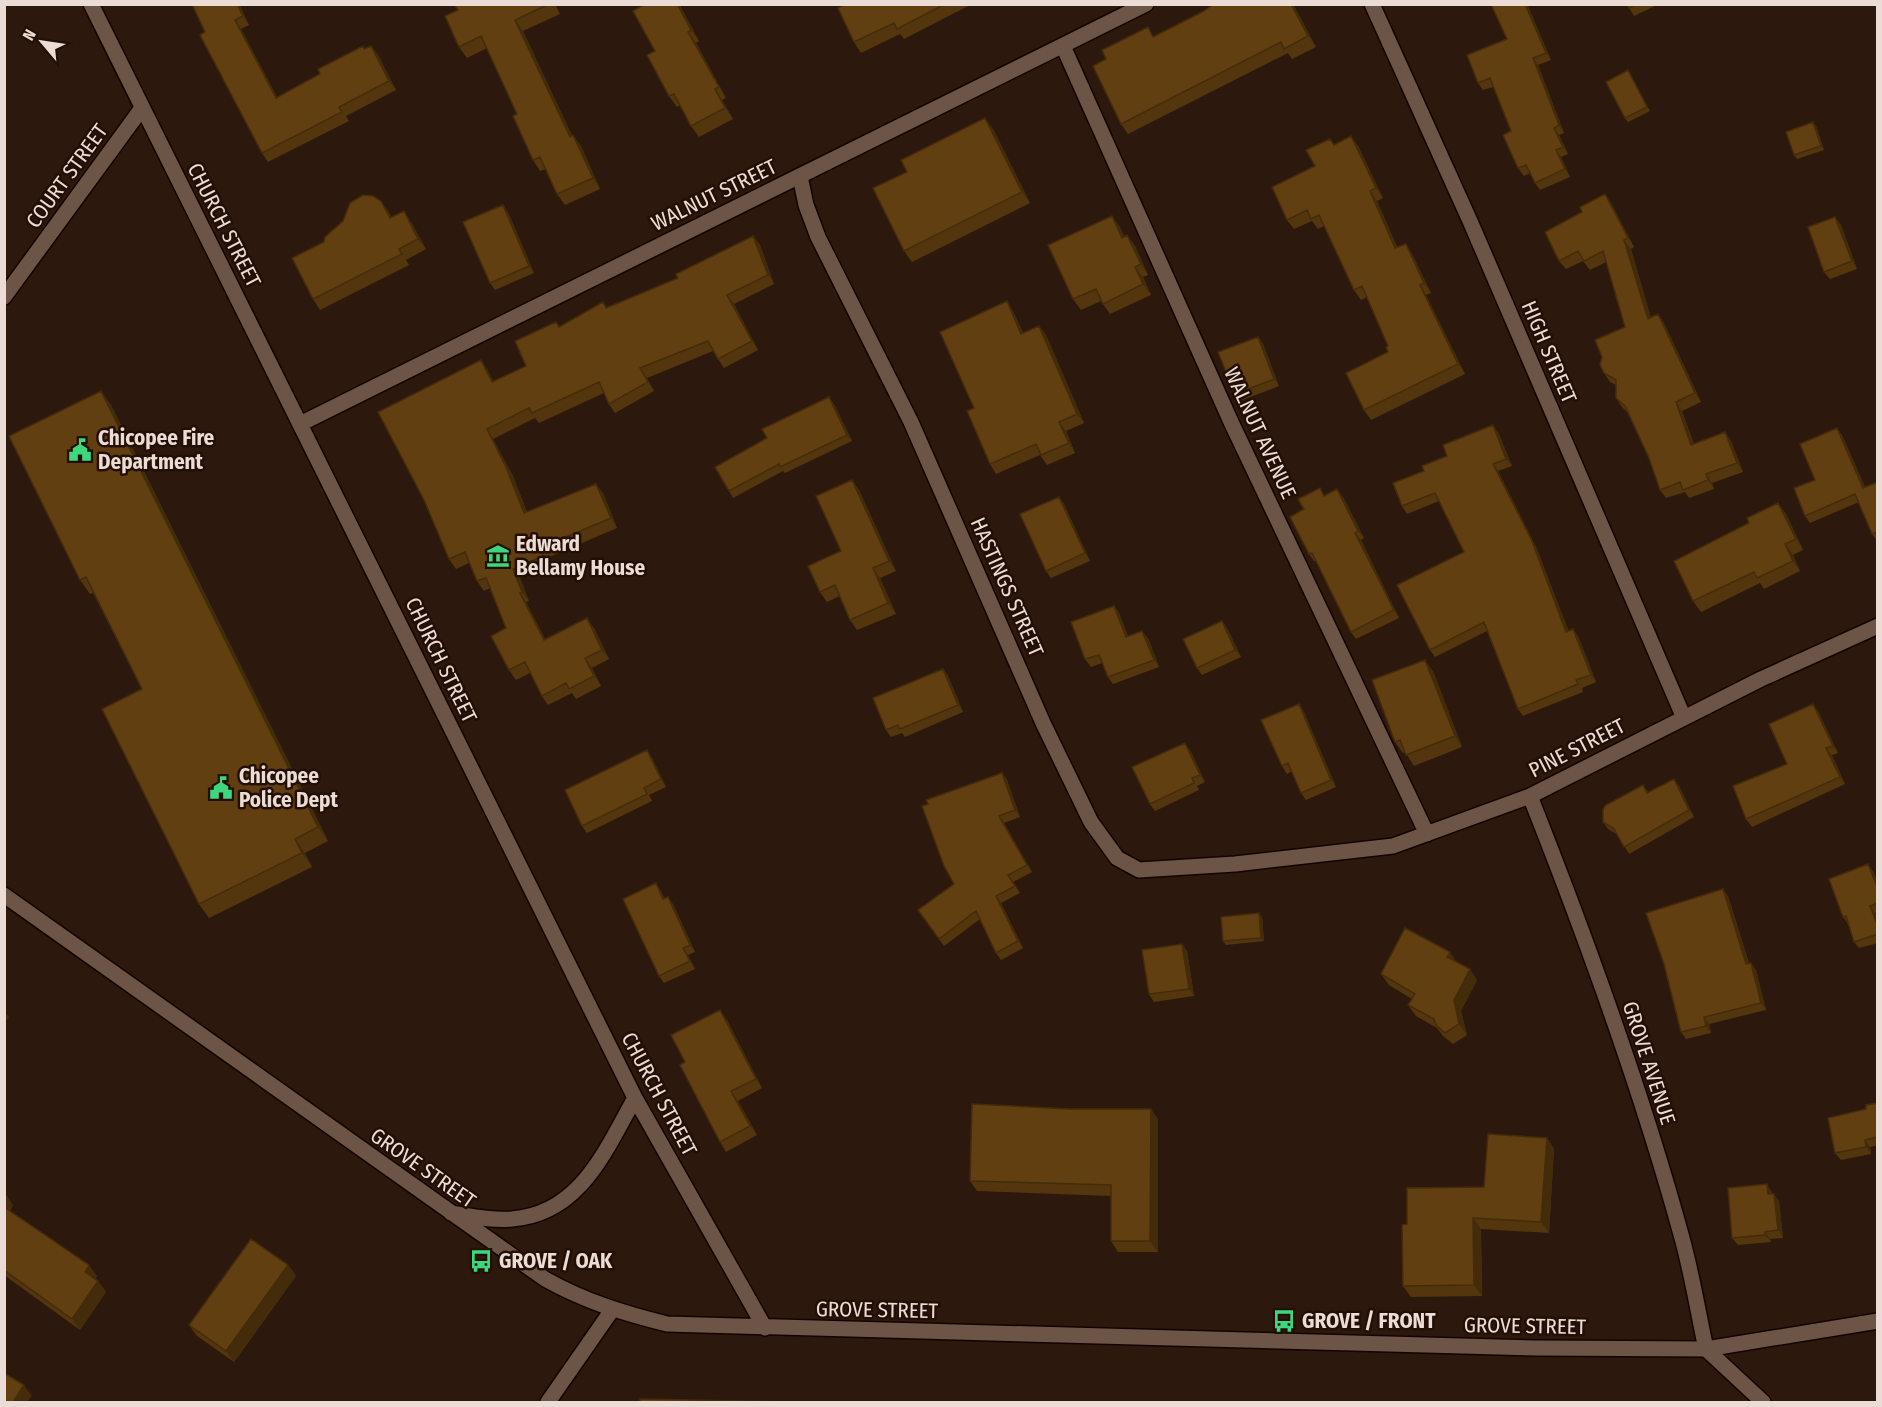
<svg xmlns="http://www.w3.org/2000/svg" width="1882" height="1407" viewBox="0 0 1882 1407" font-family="'Fira Sans Condensed',sans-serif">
	<rect width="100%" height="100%" fill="#2d180d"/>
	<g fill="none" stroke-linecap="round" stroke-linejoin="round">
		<g stroke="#140400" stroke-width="18">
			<path id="minor" d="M1372 4 1470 221 1684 718
				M1063 46 1231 422 1427 834
				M800 176 806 205 818 237 911 422 1043 723 1091 822 1117 858 1139 870 1235 864 1393 846 1530 796 1761 679 1878 626
				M1530 796C1587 940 1641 1088 1682 1238 1692 1274 1698 1312 1706 1349
				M548 1402 612 1310"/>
		</g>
		<g stroke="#140400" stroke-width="18">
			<path id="tertiary" d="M4 297 142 108
				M300 424 1146 4"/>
		</g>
		<g stroke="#140400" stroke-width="18">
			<path id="secondary" d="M91 4 635 1098 765 1328
				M4 895 545 1279C584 1301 623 1313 667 1324L1537 1348 1706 1349 1878 1321
				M451 1213C471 1216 491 1221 512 1219 580 1214 605 1151 635 1098
				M1706 1349 1763 1402"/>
		</g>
		<use href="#minor" stroke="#6c5447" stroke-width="15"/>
		<use href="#tertiary" stroke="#6c5447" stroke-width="15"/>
		<use href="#secondary" stroke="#6c5447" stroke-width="15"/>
	</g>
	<path fill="#53360e" d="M239 4 249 25 241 29 277 97 320 74 371 46 378 55 396 90 346 116 349 121 268 162 262 153 205 32Z
		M458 4H559L556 6 560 14 523 31 572 136 581 146 600 189 565 205 557 194 546 169 540 171 533 160 517 114 487 48 467 58 459 47Z
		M645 4H679L699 41 696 43 726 98 722 100 733 119 699 137 691 126 680 105 677 107 669 96 655 51Z
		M842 4H972L904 39 900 34 861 53 854 42Z
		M1214 4H1293L1316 47 1292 59 1288 53 1128 134 1121 124 1106 59 1154 37 1202 12Z
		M1527 4 1551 60 1538 65 1564 133 1559 135 1568 154 1561 157 1570 177 1540 190 1535 183 1530 173 1524 176 1518 168 1511 131 1493 87 1483 90 1478 83 1507 39Z
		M1627 4H1659L1634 16Z
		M1628 70 1650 111 1628 122 1625 118Z
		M1816 126 1824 150 1797 159 1794 155Z
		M993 129 1030 203 912 262 904 251Z
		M1334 145 1358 146 1383 198 1377 201 1397 247 1412 254 1431 293 1426 295 1465 374 1371 420 1364 410 1388 352V346L1367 297 1361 300 1354 290 1324 226 1318 229 1312 221 1294 229 1287 220 1315 166Z
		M381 201 391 217 411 222 426 249 406 260 409 265 320 310 313 299Z
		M1611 203 1634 247 1631 249 1651 318 1658 314 1664 323 1701 402 1682 411 1694 444 1725 432 1731 441 1743 472 1712 483 1714 489 1689 498 1685 492 1666 498 1660 490 1649 458 1627 412 1622 407 1616 398V385L1610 382 1604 373 1625 327 1606 262 1590 270 1583 261 1566 269 1559 261Z
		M508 212 534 273 495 290 490 283Z
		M1835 217 1841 225 1857 269 1830 279 1824 272Z
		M1120 227 1124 237 1127 235 1135 246 1148 275 1143 277 1151 295 1110 314 1101 301 1081 310 1073 299Z
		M753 236 760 245 774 284 734 304 758 350 724 368 713 351 647 378 654 391 615 413 609 404 604 393 539 423 535 418 493 439 513 476 527 512 603 493 617 528 547 558 550 565 520 578 529 601 526 602 545 640 594 628 609 659 592 668 601 686 576 699 572 693 548 705 542 696 530 673 516 680 509 670 506 628 490 588 484 591 477 581 469 563 456 569 449 559 487 369 493 381 526 366 556 322 559 327 603 302 607 308 678 278Z
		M1013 311 1023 333 1039 326 1046 335 1084 423 1066 431 1075 453 1047 465 1040 455 996 474 990 464 974 408Z
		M1258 337 1263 344 1279 386 1240 401 1235 394Z
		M101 391 111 405 328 841 305 853 312 867 209 918 199 904 142 689 93 593 90 594 80 580Z
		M834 404 852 441 785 473 783 471 733 498 729 491Z
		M1498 432 1512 466 1498 471 1537 549 1568 631 1578 636 1596 682 1582 688 1583 692 1523 716 1518 709 1487 631 1435 657 1430 650 1464 552 1439 501 1407 514 1402 506 1424 471 1447 456Z
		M1842 435 1865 487 1878 482V542L1872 534 1859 502 1810 523 1805 516 1815 480Z
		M852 480 859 490 896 571 880 578 896 614 857 630 850 620 840 596 827 602 820 592 841 551Z
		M1325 496 1343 497 1364 538 1361 540 1399 618 1356 639 1351 632 1316 561H1314L1309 554 1304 509Z
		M1059 497 1064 504 1090 561 1051 578 1046 571Z
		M1778 503 1786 514 1803 550 1793 555 1800 571 1764 589 1760 583 1701 612 1693 601Z
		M1114 606 1119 613 1128 636 1148 638 1159 667 1113 684 1108 677 1102 663 1091 667 1085 659Z
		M1222 621 1227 628 1241 657 1202 675 1197 668Z
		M943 669 948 676 963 712 905 737 902 733 891 737 886 730Z
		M1433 671 1462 747 1414 766 1405 752 1403 753 1395 742Z
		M1299 704 1304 712 1336 787 1306 800 1301 793 1292 771 1287 774 1282 766Z
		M1818 711 1838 753 1832 755 1845 784 1752 827 1746 819 1787 764Z
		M647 750 652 758 666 787 649 795 652 801 587 833 582 826Z
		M1190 750 1205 782 1197 786 1199 790 1155 811 1150 804Z
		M1002 773 1007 780 1020 817 1004 823 1032 872 1013 882 1020 893 1001 903 1023 948 1001 960 996 953 980 919 944 946 918 910 954 884Z
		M1674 779 1679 786 1694 817 1629 854 1618 835 1608 829 1603 822 1643 785 1648 792Z
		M1873 871 1878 884V912L1875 913 1878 920V943L1859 948 1854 942 1848 924 1843 917Z
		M661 891 664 898 673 904 695 952 688 955 695 969 664 983 659 976Z
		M1728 896 1749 963H1751L1756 970 1766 1010 1709 1024 1711 1033 1686 1039 1681 1032Z
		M1262 917 1264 941 1226 945 1223 941Z
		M1182 944 1187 951 1194 996 1154 1002 1149 994Z
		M1457 962 1477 980 1461 1011 1467 1035 1453 1044 1443 1036 1437 1028 1416 1016 1408 1005 1412 999 1389 985 1381 974Z
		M727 1020 762 1088 738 1101 757 1135 726 1152 720 1142 685 1062Z
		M1878 1103V1145L1870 1147 1871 1154 1841 1160 1835 1153 1866 1109Z
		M1158 1119V1252H1118L1111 1241V1196L977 1191 970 1181Z
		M1547 1138 1554 1149 1549 1233 1481 1229 1482 1296 1411 1297 1403 1286 1407 1224 1484 1187Z
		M1772 1192V1194L1779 1201 1783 1238 1770 1239 1771 1242 1738 1245 1732 1238Z
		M4 1194 13 1205 10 1211 97 1276 95 1279 98 1281 106 1292 80 1330 4 1275Z
		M288 1265 296 1276 234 1362 197 1336 189 1325Z"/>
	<path fill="#442c0b" d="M237 4H239L249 25 243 16Z
		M677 4H679L699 41 691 30Z
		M1291 4H1293L1316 47 1308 36Z
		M1525 4H1527L1551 60 1546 53Z
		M235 20 241 29 282 107 276 98Z
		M515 20 523 31 578 148 570 137Z
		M688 32 696 43 726 98 719 87Z
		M371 46 378 55 396 90 389 81Z
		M1533 58 1538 65 1564 133 1559 125Z
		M715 89 722 100 733 119 725 108Z
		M985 118 993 129 1030 203 1022 192Z
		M1813 122 1816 126 1824 150 1821 146Z
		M1554 128 1559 135 1568 154 1563 147Z
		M573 135 581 146 600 189 593 178Z
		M1351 136 1358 146 1383 198 1376 188Z
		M1556 150 1561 157 1570 177 1565 169Z
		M1370 191 1377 201 1402 258 1395 248Z
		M1605 194 1611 203 1634 247 1628 238Z
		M381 201 389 212 397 228 390 218Z
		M503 205 508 212 534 273 529 266Z
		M404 211 411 222 426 249 418 239Z
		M1112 216 1120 227 1130 249 1122 238Z
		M1835 217 1841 225 1857 269 1852 261Z
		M1127 235 1135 246 1148 275 1141 264Z
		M753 236 760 245 774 284 768 275Z
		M1624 240 1631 249 1654 328 1648 319Z
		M1406 244 1412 254 1431 293 1424 283Z
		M1135 267 1143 277 1151 295 1143 284Z
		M1420 285 1426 295 1465 374 1458 364Z
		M727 295 734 304 758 350 752 341Z
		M1007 301 1013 311 1028 343 1021 334Z
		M1658 314 1664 323 1701 402 1695 393Z
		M1039 326 1046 335 1084 423 1077 414Z
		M1258 337 1263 344 1279 386 1274 379Z
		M481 360 487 369 499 392 492 382Z
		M640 368 647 378 654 391 648 382Z
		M101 391 111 405 328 841 318 827Z
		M829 397 834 404 852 441 847 435Z
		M1676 402 1682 411 1697 454 1691 445Z
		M1059 422 1066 431 1075 453 1069 443Z
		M1493 425 1498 432 1512 466 1506 459Z
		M1837 428 1842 435 1869 496 1863 488Z
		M487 429 493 439 513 476 531 523 524 513Z
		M1725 432 1731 441 1743 472 1737 463Z
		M1493 464 1498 471 1537 549 1572 639 1566 632Z
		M1706 474 1712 483 1714 489 1708 480Z
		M852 480 859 490 896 571 889 561Z
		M596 484 603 493 617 528 611 518Z
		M1337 489 1343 497 1364 538 1358 531Z
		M1059 497 1064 504 1090 561 1085 553Z
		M1778 503 1786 514 1803 550 1796 539Z
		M1355 533 1361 540 1399 618 1394 610Z
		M1785 544 1793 555 1800 571 1793 561Z
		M540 548 547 558 550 565 543 556Z
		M873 568 880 578 896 614 888 603Z
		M513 569 520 578 529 601 522 592Z
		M520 593 526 602 551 650 544 640Z
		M1114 606 1119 613 1131 644 1126 637Z
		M587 618 594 628 609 659 602 650Z
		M1222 621 1227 628 1241 657 1235 650Z
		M1573 629 1578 636 1596 682 1591 675Z
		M1142 631 1148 638 1159 667 1154 660Z
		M585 658 592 668 601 686 594 676Z
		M1425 660 1433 671 1462 747 1455 736Z
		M943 669 948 676 963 712 958 705Z
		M1299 704 1304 712 1336 787 1331 780Z
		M1813 704 1818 711 1838 753 1833 746Z
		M1185 743 1190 750 1205 782 1200 775Z
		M1826 748 1832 755 1845 784 1840 777Z
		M647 750 652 758 666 787 661 779Z
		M1002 773 1007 780 1020 817 1015 810Z
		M1674 779 1679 786 1694 817 1689 810Z
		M999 816 1004 823 1032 872 1027 865Z
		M295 839 305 853 312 867 302 853Z
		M1868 864 1873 871 1878 884V889Z
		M656 883 661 891 668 906 663 899Z
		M1723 889 1728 896 1751 971 1746 964Z
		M996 896 1001 903 1023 948 1018 941Z
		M668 897 673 904 695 952 690 945Z
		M1870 906 1875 913 1878 920V927Z
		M1259 913 1262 917 1264 941 1261 938Z
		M1182 944 1187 951 1194 996 1189 989Z
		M683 948 688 955 695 969 690 961Z
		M1450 952 1457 963 1447 957Z
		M1751 963 1756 970 1766 1010 1761 1003Z
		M1470 969 1477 980 1461 1011 1467 1035 1459 1024 1454 1000Z
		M720 1010 727 1020 762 1088 756 1079Z
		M4 1011 9 1017 4 1024Z
		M1704 1017 1709 1024 1711 1033 1706 1026Z
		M731 1091 738 1101 757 1135 750 1126Z
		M1151 1109 1158 1119V1252L1150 1241Z
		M1547 1138 1554 1149 1549 1233 1541 1222Z
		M1865 1140 1870 1147 1871 1154 1866 1147Z
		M1767 1184 1772 1192 1773 1202 1768 1194Z
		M6 1194 13 1205 7 1215 4 1211V1196Z
		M1774 1194 1779 1201 1783 1238 1778 1230Z
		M1473 1218 1481 1229 1482 1296 1474 1285Z
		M1765 1232 1770 1239 1771 1242 1765 1235Z
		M89 1265 97 1276 92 1283 85 1272Z
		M288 1265 296 1276 234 1362 226 1351Z
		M98 1281 106 1292 80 1330 72 1319Z
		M24 1385 32 1396 27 1402H13Z"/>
	<path fill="#613f10" stroke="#442c0b" stroke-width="1.5" d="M192 4H237L243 16 235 20 276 98 320 74 318 69 363 46 364 49 371 46 389 81 339 107 342 112 262 153 200 35 205 32Z
		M458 4H549L515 20 570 137 573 135 593 178 557 194 540 157 533 160 513 116 517 114 481 36 459 47 445 16 458 10 455 6Z
		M645 4H677L691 30 688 32 719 87 715 89 725 108 691 126 674 94 669 96 647 55 655 51 633 11Z
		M842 4H945L897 29 894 23 854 42 838 8 842 6Z
		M1214 4H1291L1308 36 1284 49 1281 42 1121 124 1093 66 1106 59 1102 50 1148 27 1153 37 1202 12Z
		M1491 4H1525L1546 53 1533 58 1559 125 1554 128 1563 147 1556 150 1565 169 1535 183 1526 165 1518 168 1503 135 1511 131 1490 78 1478 83 1467 55 1507 39Z
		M1627 4H1637L1629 8Z
		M1628 70 1647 107 1625 118 1606 82Z
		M985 118 1022 192 904 251 873 188 907 172 901 160Z
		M1813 122 1821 146 1794 155 1786 132Z
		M1351 136 1376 188 1370 191 1395 248 1406 244 1424 283 1420 285 1458 364 1364 410 1346 373 1388 352 1386 347 1388 346 1362 286 1354 290 1319 215 1311 219 1307 210 1287 220 1272 187 1315 166 1306 150 1330 139 1334 145Z
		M1605 194 1628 238 1624 240 1648 319 1658 314 1695 393 1676 402 1691 445 1725 432 1737 463 1706 474 1708 480 1683 490 1680 482 1660 490 1649 458 1625 406 1616 398V380L1604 373 1600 365 1602 357 1595 340 1625 327 1603 251 1584 261 1578 251 1559 261 1545 232 1582 212 1580 207Z
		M363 195 373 196 381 201 390 218 404 211 418 239 399 249 402 254 313 299 292 258 324 242 325 237 343 221 350 203Z
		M503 205 529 266 490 283 463 222Z
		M1112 216 1122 238 1127 235 1141 264 1135 267 1143 284 1103 304 1096 289 1073 299 1048 245Z
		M1835 217 1852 261 1824 272 1808 227Z
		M753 236 768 275 727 295 752 341 718 359 708 341 640 368 648 382 609 404 599 382 532 413 529 408 487 429 506 467 524 513 596 484 611 518 540 548 543 556 513 569 522 592 520 593 544 640 587 618 602 650 585 658 594 676 569 689 566 683 542 696 525 662 509 670 491 636 506 628 486 578 477 581 465 552 449 559 424 500 378 412 481 360 492 382 526 366 515 341 556 322 559 327 603 302 606 308 678 278 676 274Z
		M1007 301 1021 334 1039 326 1077 414 1059 422 1069 443 1041 455 1036 444 990 464 967 411 974 408 940 332Z
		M1258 337 1274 379 1235 394 1218 352Z
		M101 391 318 827 295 839 302 853 199 904 102 709 142 689 86 577 80 580 9 436Z
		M829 397 847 435 780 467 779 464 729 491 715 467 767 438 762 429Z
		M1493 425 1506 459 1493 464 1532 541 1566 632 1573 629 1591 675 1576 680 1578 684 1518 709 1484 622 1430 650 1397 585 1464 552 1435 493 1402 506 1393 483 1424 471 1422 466 1447 456 1443 445Z
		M1837 428 1863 488 1878 482V532L1872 534 1855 494 1805 516 1794 488 1815 480 1800 444Z
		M852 480 889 561 873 568 888 603 850 620 835 585 820 592 808 566 841 551 816 496Z
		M1320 488 1324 496 1337 489 1358 531 1355 533 1394 610 1351 632 1312 553 1309 554 1290 517 1304 509 1298 499Z
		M1059 497 1085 553 1046 571 1020 514Z
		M1778 503 1796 539 1785 544 1793 561 1757 578 1754 572 1693 601 1674 561 1749 523 1747 518Z
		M1114 606 1126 637 1142 631 1154 660 1108 677 1099 655 1085 659 1071 622Z
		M1222 621 1235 650 1197 668 1183 639Z
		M1425 660 1455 736 1406 755 1400 740 1395 742 1372 680Z
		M943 669 958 705 900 729 898 725 886 730 873 698Z
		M1299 704 1331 780 1301 793 1288 763 1282 766 1261 720Z
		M1813 704 1833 746 1826 748 1840 777 1746 819 1733 786 1787 764 1769 724Z
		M1185 743 1200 775 1192 778 1194 783 1150 804 1132 767Z
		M647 750 661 779 644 788 647 794 582 826 565 790Z
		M1002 773 1015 810 999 816 1027 865 1008 875 1015 886 996 896 1018 941 996 953 976 911 939 939 918 910 954 884 944 866 922 806 928 804 926 800Z
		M1674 779 1689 810 1624 847 1614 829 1603 822V809L1606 805 1643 785 1647 793Z
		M1868 864 1878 889V903L1870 906 1878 927V934L1854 942 1846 916 1843 917 1829 879Z
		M656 883 663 899 668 897 690 945 683 948 690 961 659 976 623 899Z
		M1723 889 1746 964 1751 963 1761 1003 1704 1017 1706 1026 1681 1032 1664 964 1646 913Z
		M1259 913 1261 938 1223 941 1221 917Z
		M1405 928 1450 952 1447 957 1470 969 1454 1000 1459 1024 1445 1033 1436 1025 1434 1019 1408 1005 1415 994 1381 974Z
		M1182 944 1189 989 1149 994 1142 950Z
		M720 1010 756 1079 731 1091 750 1126 720 1142 680 1065 685 1062 671 1035Z
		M1878 1103V1137L1865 1140 1866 1147 1835 1153 1828 1118 1866 1109V1105Z
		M972 1104 1069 1109H1151L1150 1241H1111V1185L970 1181Z
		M1488 1134 1547 1138 1541 1222 1473 1218 1474 1285 1403 1286 1402 1225 1407 1224V1188L1484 1187Z
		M1767 1184 1768 1194H1774L1778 1230 1765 1232V1235L1732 1238 1728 1188Z
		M4 1207 89 1265 85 1272 98 1281 72 1319 4 1270Z
		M251 1239 288 1265 226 1351 189 1325Z
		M4 1373 24 1385 13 1402H4Z
		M640 1399 788 1402H640Z"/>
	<defs>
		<g id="civic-bare" transform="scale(1.8)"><path d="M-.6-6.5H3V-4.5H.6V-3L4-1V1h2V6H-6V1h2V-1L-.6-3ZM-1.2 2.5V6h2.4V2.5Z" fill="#3dd77e" stroke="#230f05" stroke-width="2.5" paint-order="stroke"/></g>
		<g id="museum-bare" transform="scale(1.8)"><path d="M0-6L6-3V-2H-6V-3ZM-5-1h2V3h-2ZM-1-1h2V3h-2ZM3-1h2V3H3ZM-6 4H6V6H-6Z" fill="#3dd77e" stroke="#230f05" stroke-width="2.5" paint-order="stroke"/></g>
		<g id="bus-bare" transform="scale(1.8)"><path d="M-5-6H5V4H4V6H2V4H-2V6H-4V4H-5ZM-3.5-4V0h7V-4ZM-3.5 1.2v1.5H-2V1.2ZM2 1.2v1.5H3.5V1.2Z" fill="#3dd77e" stroke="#230f05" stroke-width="2.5" paint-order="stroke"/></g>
	</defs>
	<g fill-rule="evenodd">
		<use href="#civic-bare" x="80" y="450"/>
		<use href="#museum-bare" x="498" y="556"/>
		<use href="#civic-bare" x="221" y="788"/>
		<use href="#bus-bare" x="481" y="1261"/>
		<use href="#bus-bare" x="1284" y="1321"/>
	</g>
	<g text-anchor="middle" stroke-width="5" stroke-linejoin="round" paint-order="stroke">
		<g font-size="21" fill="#ebddd5" stroke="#230f05">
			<text transform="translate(67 176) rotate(-54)" y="7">COURT STREET</text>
			<text transform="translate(714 195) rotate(-26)" y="7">WALNUT STREET</text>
			<text transform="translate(224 225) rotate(63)" y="7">CHURCH STREET</text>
			<text transform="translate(1549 352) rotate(67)" y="7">HIGH STREET</text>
			<text transform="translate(1260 433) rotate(65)" y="7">WALNUT AVENUE</text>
			<text transform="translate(1007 587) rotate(66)" y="7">HASTINGS STREET</text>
			<text transform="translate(441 660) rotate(64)" y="7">CHURCH STREET</text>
			<text transform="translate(1577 748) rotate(-27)" y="7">PINE STREET</text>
			<text transform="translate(1649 1063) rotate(72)" y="7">GROVE AVENUE</text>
			<text transform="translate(659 1094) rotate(62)" y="7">CHURCH STREET</text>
			<text transform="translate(423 1168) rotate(35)" y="7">GROVE STREET</text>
			<text transform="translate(877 1310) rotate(1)" y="7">GROVE STREET</text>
			<text transform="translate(1525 1326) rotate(1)" y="7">GROVE STREET</text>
		</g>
		<g font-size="21" font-weight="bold" fill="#ebddd5" stroke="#230f05" text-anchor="start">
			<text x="98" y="445">Chicopee Fire<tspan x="98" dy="24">Department</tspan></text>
			<text x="516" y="551">Edward<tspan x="516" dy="24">Bellamy House</tspan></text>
			<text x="239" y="783">Chicopee<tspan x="239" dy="24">Police Dept</tspan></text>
			<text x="499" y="1268">GROVE / OAK</text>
			<text x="1302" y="1328">GROVE / FRONT</text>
		</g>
	</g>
	<rect width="1882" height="1407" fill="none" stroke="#ebddd5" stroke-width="12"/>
	<g transform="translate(42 42) rotate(299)" stroke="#230f05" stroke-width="4.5" paint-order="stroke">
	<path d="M0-4.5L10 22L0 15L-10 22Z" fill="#ebddd5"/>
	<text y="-9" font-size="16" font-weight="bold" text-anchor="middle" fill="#ebddd5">N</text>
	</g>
</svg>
